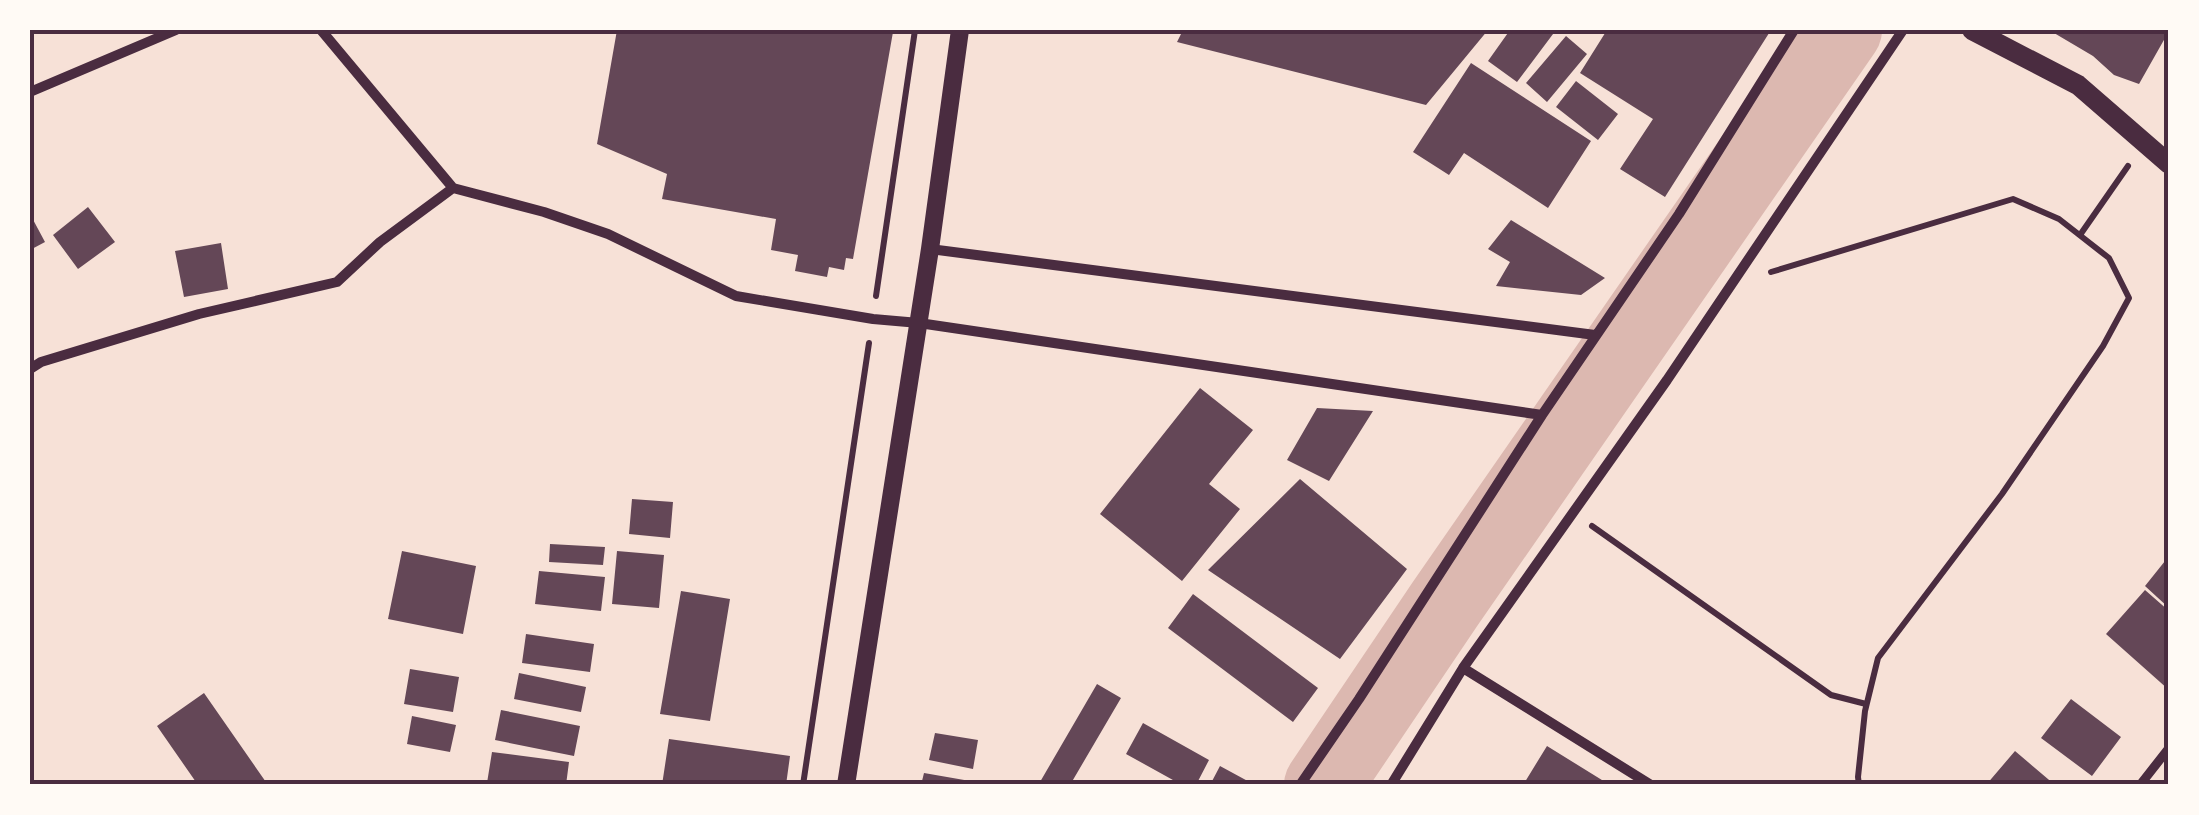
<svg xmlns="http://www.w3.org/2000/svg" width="2199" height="815" viewBox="0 0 2199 815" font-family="'Asap Condensed',sans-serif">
	<rect width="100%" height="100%" fill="#f7e1d7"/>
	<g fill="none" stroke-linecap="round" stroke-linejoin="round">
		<path stroke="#dcb8b0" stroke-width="78" d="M1323 785 1445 604 1843 30"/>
	</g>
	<path fill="#644757" d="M617 30H881L893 32 853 259 846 258 844 270 829 267 827 277 795 271 798 255 771 250 776 219 662 199 667 174 597 144Z
		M1183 30H1488L1426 105 1177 42Z
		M1510 30H1556L1517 82 1488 61Z
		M1607 30H1771L1665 197 1620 169 1653 119 1580 73Z
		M2049 30H2169V31L2139 84 2114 75 2093 56Z
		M1566 36 1587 54 1547 102 1526 83Z
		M1471 63 1591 141 1548 208 1464 153 1449 175 1413 152Z
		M1576 81 1618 114 1598 140 1556 107Z
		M88 207 115 242 78 269 53 235Z
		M30 214 45 242 30 250Z
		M1511 220 1605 278 1581 295 1496 286 1510 262 1488 249Z
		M221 243 228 289 184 297 175 251Z
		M1200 388 1253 430 1209 484 1240 509 1182 581 1100 514Z
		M1317 408 1373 411 1329 481 1287 460Z
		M1300 479 1407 569 1340 659 1208 570Z
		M632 499 673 502 670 538 629 534Z
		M550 544 605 547 603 565 549 562Z
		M402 551 476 566 463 634 388 619Z
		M617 551 664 555 659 608 612 604Z
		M2169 556V608L2145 586Z
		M539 571 605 577 601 611 535 604Z
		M2145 590 2169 611V690L2106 634Z
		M681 591 730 599 710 721 660 714Z
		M1193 594 1318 688 1293 722 1168 628Z
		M526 634 594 644 590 672 522 663Z
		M410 669 459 677 453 712 404 704Z
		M519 673 586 687 581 712 514 699Z
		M1097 684 1121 698 1070 785H1045L1040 782Z
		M204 693 268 785H198L157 726Z
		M2071 699 2121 737 2092 776 2041 738Z
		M501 710 580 726 574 756 495 740Z
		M412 716 456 725 450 752 407 744Z
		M1143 723 1209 760 1196 785H1182L1126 754Z
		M935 733 978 740 973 769 929 760Z
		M669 739 790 756 786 785H662Z
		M1547 746 1610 785H1523Z
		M2015 751 2055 785H1986Z
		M492 752 569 762 566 785 487 783Z
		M1220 766 1255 785H1210Z
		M924 773 970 781 969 785H921Z"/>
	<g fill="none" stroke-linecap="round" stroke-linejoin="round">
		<path stroke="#4a2c40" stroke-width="6" d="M2080 235 2128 166
			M1771 272 2013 199 2059 219 2109 258 2129 298 2103 346 2002 494 1878 658 1865 711 1858 777 1859 785
			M876 296 915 30
			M1592 526 1831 695 1866 704
			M803 785 869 343"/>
		<path stroke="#4a2c40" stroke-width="9" d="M2140 785 2169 748"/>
		<path stroke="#4a2c40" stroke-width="10" d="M321 30 453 188 544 212 608 234 736 296 873 319 919 323 1542 415
			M30 92 176 30
			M930 249 1595 335
			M30 369 41 362 199 314 337 282 380 242 453 188
			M1463 668 1651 785
			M1300 785 1359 699 1542 415 1679 214 1794 30
			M1391 785 1463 668 1667 380 1903 30"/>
		<path stroke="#4a2c40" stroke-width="18" d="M846 785 930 249 960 30"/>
		<path stroke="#4a2c40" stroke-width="20" d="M1972 30 2078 85 2169 164"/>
	</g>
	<rect width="2199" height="815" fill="none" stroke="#fffaf5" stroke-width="65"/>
	<rect x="32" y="32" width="2134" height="750" fill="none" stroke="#4a2c40" stroke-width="4"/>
</svg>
